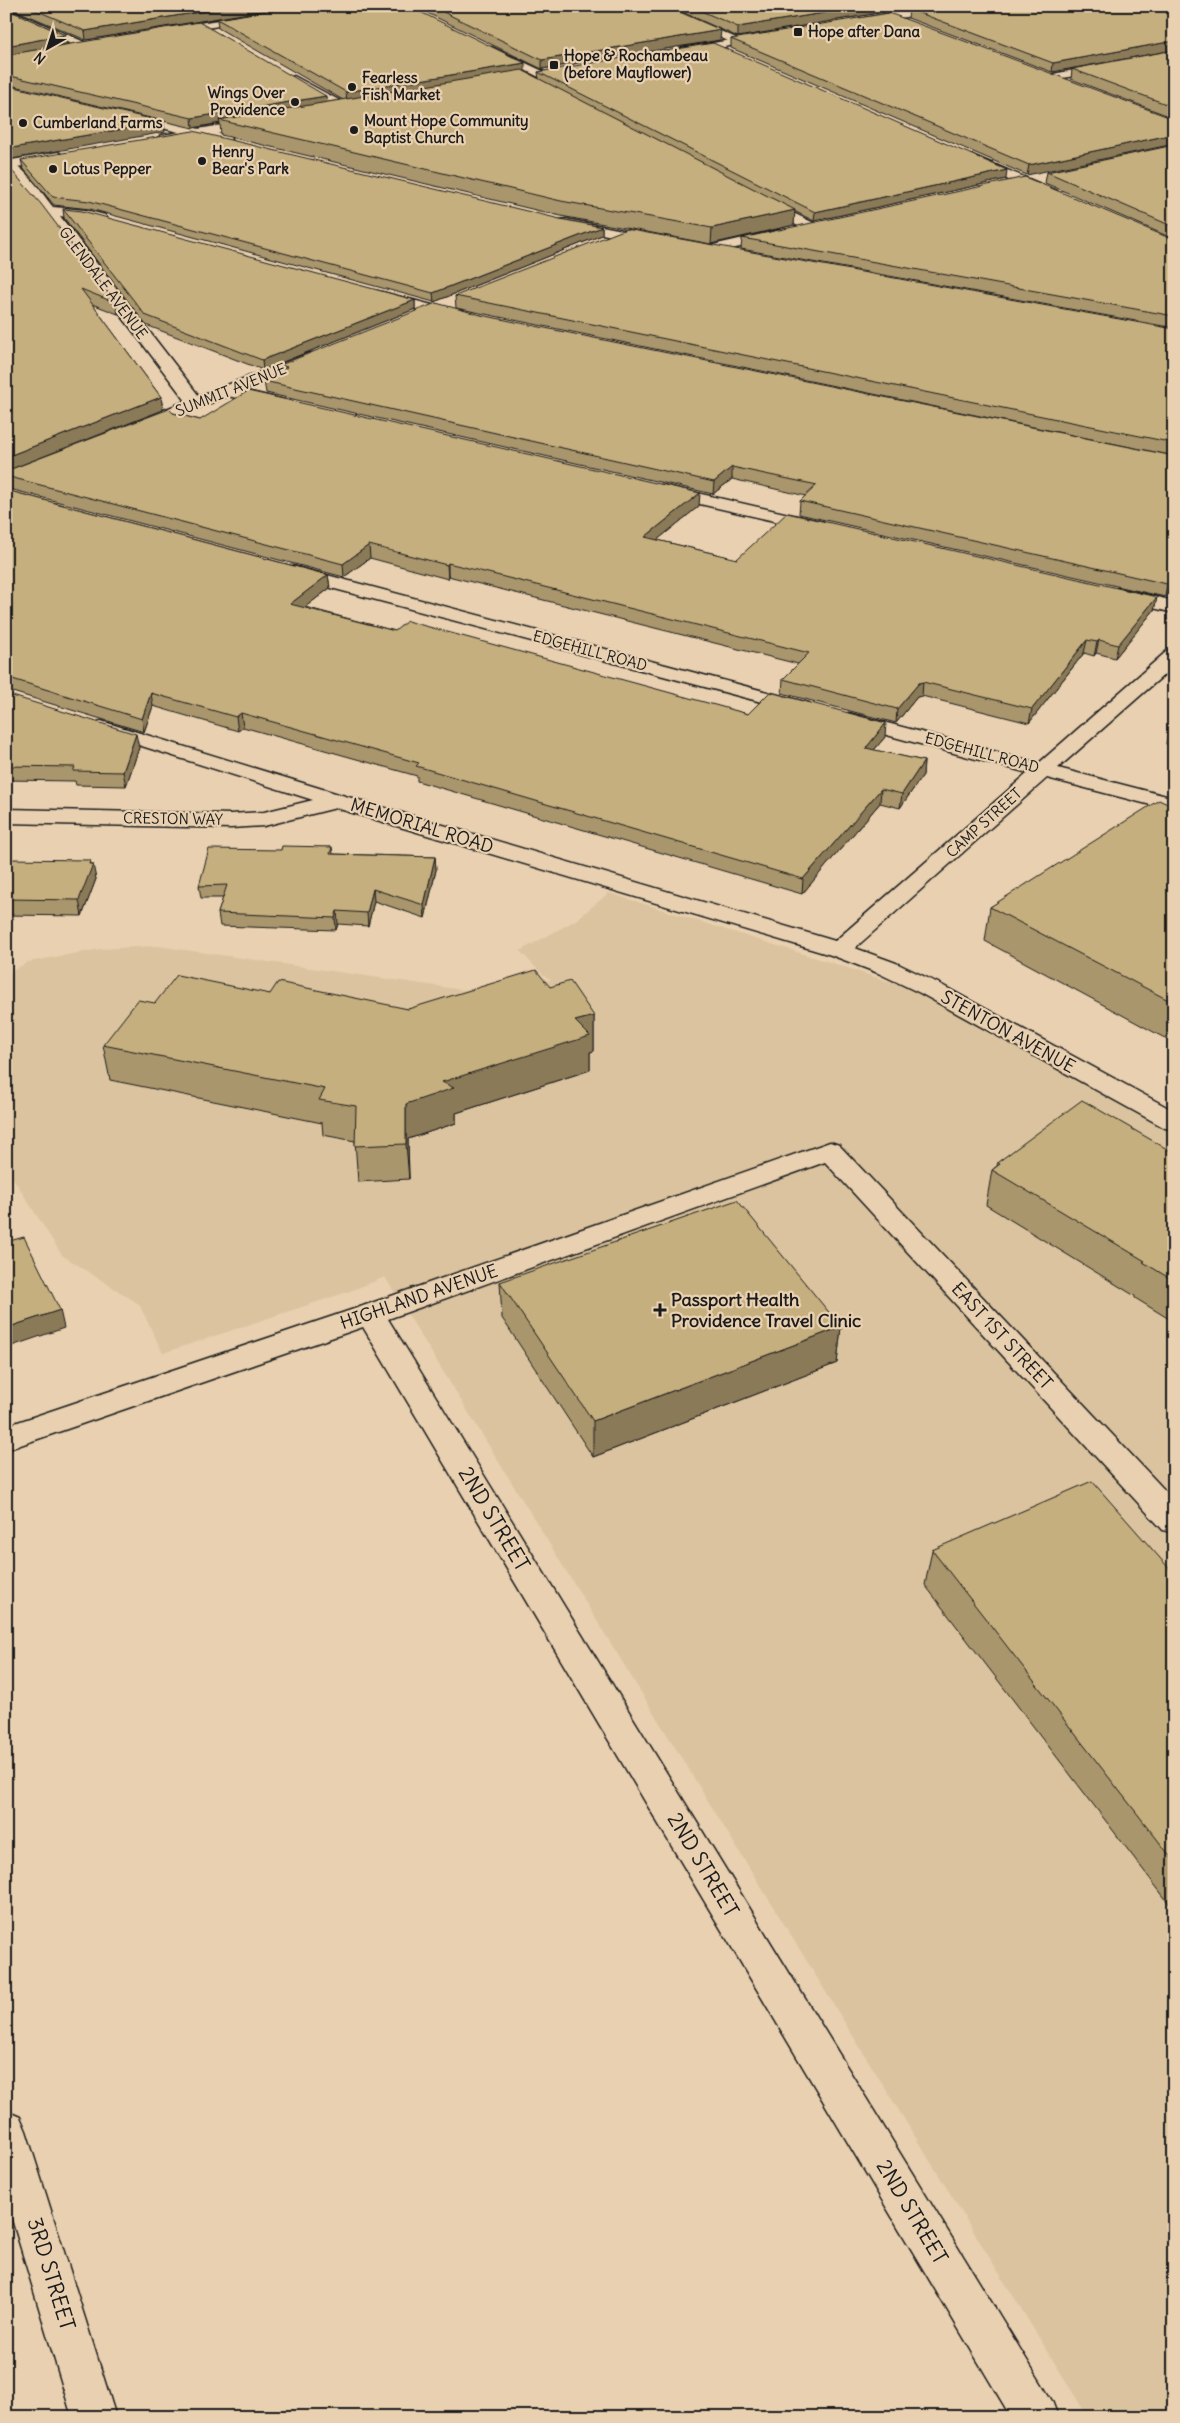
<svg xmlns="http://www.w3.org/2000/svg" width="1180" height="2423" viewBox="0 0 1180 2423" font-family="Delius,sans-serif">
	<rect width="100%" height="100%" fill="#e8d0b0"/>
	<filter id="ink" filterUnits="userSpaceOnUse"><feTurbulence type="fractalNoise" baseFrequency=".02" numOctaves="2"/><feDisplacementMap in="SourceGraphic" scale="10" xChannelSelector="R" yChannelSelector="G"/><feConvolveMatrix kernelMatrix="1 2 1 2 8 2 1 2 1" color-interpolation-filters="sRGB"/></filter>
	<g filter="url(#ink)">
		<path fill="#dac39e" d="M609 893 848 968 1019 1025 1174 1117V2417H1088L385 1277 350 1291 163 1353 139 1304 62 1255 6 1167V975L28 962 101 949 157 946 463 990 551 980 542 974 520 951 576 920Z"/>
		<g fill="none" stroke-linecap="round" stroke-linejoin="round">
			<g stroke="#1c1c1c" stroke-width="3">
				<path id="minor" d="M304 6H330L325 9 169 34 164 31 169 28Z
					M649 6H664L745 42 739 45 735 44Z
					M893 6H909L920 12 915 15Z
					M6 8 89 44 91 46 89 48H81L6 15Z
					M492 47 547 73 549 75 547 77H539L488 52V48Z
					M1174 51V57L1053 80 1047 77 1053 74Z
					M294 76 348 105 350 108 344 112 340 111 290 81 288 79Z
					M972 155 1057 191 1059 194 1057 197H1047L968 162 966 159 968 156Z
					M6 162C21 160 44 196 53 207L85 210 105 215 107 218 105 221 100 222 60 216 199 396 309 353H319L322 356 319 359 243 390 285 400 287 403 285 406 279 408 228 396 144 429H132L130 426 132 423 186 401 44 214 6 169Z
					M762 198 816 224 818 227 816 230H806L757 205 755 202Z
					M779 230 784 231 786 234 784 237 709 254 702 250 704 247Z
					M378 291 467 314 469 317 462 321 373 298 371 295 373 292Z
					M662 485 824 522 827 526 824 530 818 531 656 494 653 490 656 486Z
					M293 566 809 703 812 707 809 711 802 713 795 711 286 576 284 572 286 568Z
					M1118 588 1174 601V613L1111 598 1109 594 1111 590Z
					M1174 649V666L1058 768 1174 798V811L1047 778 855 948 896 963 938 983 1174 1111V1130L1165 1128 920 993 878 973 831 955 336 808 264 826 231 828 6 823V809L231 814 264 812 313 800 94 731 91 727 94 723 101 721 345 796 835 941 1028 773 842 723 839 719 842 715 849 713 1039 763 1167 651Z
					M830 1142 839 1145 1174 1500V1533L1163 1530 825 1162 388 1319 1052 2401 1058 2417H1011L363 1327 6 1450V1426L360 1307Z
					M6 2111 20 2117 26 2131 116 2417H72L6 2199Z"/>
			</g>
			<g stroke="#1c1c1c" stroke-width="3">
				<path id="tertiary" d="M128 112 229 136 231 139 225 143 124 119 122 116Z
					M566 219 653 236 660 240 653 244 561 226 559 223 561 220Z"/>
			</g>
			<g stroke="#1c1c1c" stroke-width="3">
				<path id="secondary" d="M932 6H957L952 9 860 25 855 22 860 19Z
					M768 34 772 35V39L682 54 676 51 682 48Z
					M258 119 264 123 262 126 162 143 156 139 162 135Z
					M58 152 64 156 62 159 6 169V161Z"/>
			</g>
			<use href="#minor" fill="#e8d0b0" fill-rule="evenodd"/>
			<use href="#tertiary" fill="#e8d0b0" fill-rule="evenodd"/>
			<use href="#secondary" fill="#e8d0b0" fill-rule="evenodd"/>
		</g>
		<path fill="#aa966c" stroke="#1c1c1c" d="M6 6H291L86 40Z
			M413 6H666L720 40 542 69Z
			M669 6H919L738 37Z
			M1174 6 1052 72 908 18 909 9Z
			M6 9 65 35 67 44 39 50 327 102 343 100 218 28 217 19 525 72 539 79 538 72 1006 179 814 221 794 211V225L711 244 561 216 221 135 220 123 193 128 6 84Z
			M731 39 1174 119 1027 175 731 48Z
			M1174 50V118L1071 79 1072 69Z
			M1174 145V239L1045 183 1047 172Z
			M21 160 560 219 602 227V235L434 302 90 209 54 205 23 168Z
			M6 164 116 303 118 314 92 304 161 397 163 410 6 471Z
			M63 209 415 300V309L263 370 146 325 64 218Z
			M742 238 1174 240V328L741 249Z
			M455 296 1174 329V456L456 308Z
			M481 315 1174 586 1165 597 799 514 800 501 806 496 732 479 713 494 266 393 264 381 281 371 280 365Z
			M173 413 200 420 699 506 657 540 737 559 1157 597 1154 610 1115 658 1096 653 1094 656 1084 653 1029 723 922 696 917 697 896 723 782 693 783 679 798 664 448 576V579L370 558 344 577 6 488V471Z
			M6 490 328 575 330 588 305 607 395 631 748 714 885 737 874 750 924 761 923 775 900 808 880 803 802 894 417 781V776L243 727 238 731 153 706 144 732 6 690Z
			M6 694 139 748 126 786 76 785 75 781 6 780Z
			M1174 724V747L1166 744 1168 731Z
			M1174 807V1043L985 941 990 907Z
			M332 847 333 854 435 857 436 870 425 918 374 901 368 926 338 924 336 930 220 926 218 913 223 898H201L199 886 281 850Z
			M6 864H91L96 879 82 916 6 915Z
			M550 987 594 1016V1051L590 1052V1070L456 1113V1123L408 1139 409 1179 358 1182 355 1141 323 1135 322 1123 110 1080 103 1045 155 1003 270 994 408 1009Z
			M1174 1153V1322L1135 1298V1296L986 1205 992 1170 997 1166 998 1162Z
			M500 1282 841 1327 837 1363 593 1457 502 1318Z
			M932 1550 1174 1574V1910L925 1585Z"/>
		<path fill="#8b7a58" stroke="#1c1c1c" d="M235 6H291L86 40 85 31Z
			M866 6H919L738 37V27Z
			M721 30 720 40 542 69V60Z
			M65 35 67 44 6 56V46Z
			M1174 41V50L1052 72 1053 63Z
			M525 63V72L347 102 346 92Z
			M326 96 327 105 219 120 220 123 193 128 192 118Z
			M164 122 165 132 6 160V149Z
			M1174 134V144L1027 175 1029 165Z
			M1007 170 1006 179 814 221 815 212Z
			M795 210 794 225 711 244 712 228Z
			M602 227V235L434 302 433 293Z
			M415 300V309L263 370 262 360Z
			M161 397 163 410 6 471V457Z
			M732 467V479L713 494 714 482Z
			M700 493 699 506 645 550V537Z
			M369 545 370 558 344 577 343 564Z
			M448 563V579L447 565Z
			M328 575 330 588 292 617 290 604Z
			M1174 576V586L1165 597 1167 584Z
			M1157 597 1154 610 1115 658 1118 645Z
			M1087 640 1084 653 1029 723 1032 709Z
			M1099 640 1096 653 1094 656 1097 642Z
			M923 682 922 696 917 697 896 723 897 709 919 683Z
			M151 693 153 706 144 732 142 719Z
			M241 713 243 727 238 731 236 717Z
			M886 723 885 737 864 762 866 748Z
			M136 734 139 748 126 786 123 772Z
			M924 761 923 775 900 808 902 794Z
			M881 789 880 803 802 894 803 879Z
			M435 857 436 870 425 918 424 905Z
			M90 860 92 867 93 864 96 879 82 916 79 900Z
			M373 889 374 901 368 926 367 913Z
			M337 911 338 924 336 930 335 918Z
			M594 1016V1051L590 1052V1070L456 1113V1123L408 1139 409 1179 406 1144V1104L442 1082 575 1021Z
			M60 1310 64 1328 6 1348V1328Z
			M841 1327 837 1363 593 1457V1421Z"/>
		<path fill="#c6af7e" stroke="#1c1c1c" d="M26 6H235L85 31Z
			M297 6H408L525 63 346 92 217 19Z
			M431 6H666L721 30 542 60Z
			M690 6H866L738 27Z
			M927 6H1174V41L1053 63 909 9Z
			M6 9 65 35 6 46Z
			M889 13 1174 119V134L1029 165 731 39Z
			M199 22 326 96 192 118 6 75V55Z
			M713 43 1007 170 815 212 538 72Z
			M1174 50V107L1072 69Z
			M522 70 795 210 712 228 561 201 219 120Z
			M6 85 164 122 6 149Z
			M193 131 560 219 602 227 433 293 89 201 53 197 21 160Z
			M1174 145V227L1047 172Z
			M6 164 41 204 116 303 81 289 161 397 6 457Z
			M1025 177 1174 240V316L742 238Z
			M63 209 82 211 415 300 262 360 145 315Z
			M626 229 1174 329V443L455 296Z
			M436 303 481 315 1174 456V576L1167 584 800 501 817 485 732 467 714 482 264 381 287 367 280 365Z
			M248 391 700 493 645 537 737 559 787 513 1157 597 1118 645 1099 640 1097 642 1087 640 1032 709 923 682 919 683 897 709 783 679 809 653 448 563 447 565 369 545 343 564 6 476V471L169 409 173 413 200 420Z
			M6 490 328 575 290 604 395 631 407 621 748 714 770 692 886 723 866 748 924 761 902 794 881 789 803 879 416 766 419 763 241 713 236 717 151 693 142 719 6 677Z
			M6 694 136 734 123 772 73 771 75 767 6 766Z
			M1174 724V732L1168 731Z
			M1159 800 1174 807V1003L990 907Z
			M282 846 332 847 330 854 435 857 424 905 373 889 367 913 337 911 335 918 218 913 227 885 199 886 209 849 281 850Z
			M8 859 90 860 89 864H93L79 900 6 899V864Z
			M536 970 550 987 570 981 594 1016 575 1021 590 1036 442 1082 454 1088 406 1104V1144L355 1146 356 1106 319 1100 325 1089 103 1045 138 1000 155 1003 177 975 270 994 278 982 408 1009Z
			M1082 1100 1174 1153V1281L1143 1262 1145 1261 992 1170 1000 1164 998 1162Z
			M737 1200 841 1327 593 1421 500 1282Z
			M24 1237 60 1310 6 1328V1242Z
			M1092 1481 1174 1574V1861L932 1550Z"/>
	</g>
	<g fill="#1c1c1c" stroke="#e8d0b0" stroke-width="2">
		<rect x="793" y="27" width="10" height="10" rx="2.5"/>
		<rect x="549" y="60" width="10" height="10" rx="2.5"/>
		<circle cx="352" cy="87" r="5"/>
		<circle cx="295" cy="102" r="5"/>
		<circle cx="23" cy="123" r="5"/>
		<circle cx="354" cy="130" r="5"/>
		<circle cx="202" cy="161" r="5"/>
		<circle cx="53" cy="169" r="5"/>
		<path d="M657.5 1302.5h5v5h5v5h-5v5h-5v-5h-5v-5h5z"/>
	</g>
	<g text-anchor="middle" stroke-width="4.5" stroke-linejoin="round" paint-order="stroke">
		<g font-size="15" font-weight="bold" fill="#1c1c1c" stroke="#e8d0b0" text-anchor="start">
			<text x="808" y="37">Hope after Dana</text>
			<text x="564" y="61">Hope &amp; Rochambeau<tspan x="564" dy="17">(before Mayflower)</tspan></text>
			<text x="362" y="83">Fearless<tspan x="362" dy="17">Fish Market</tspan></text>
			<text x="285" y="98" text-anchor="end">Wings Over<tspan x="285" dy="17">Providence</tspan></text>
			<text x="364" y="126">Mount Hope Community<tspan x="364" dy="17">Baptist Church</tspan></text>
			<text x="33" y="128">Cumberland Farms</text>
			<text x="212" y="157">Henry<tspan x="212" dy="17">Bear's Park</tspan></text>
			<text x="63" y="174">Lotus Pepper</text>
		</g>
		<g font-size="15" fill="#1c1c1c" stroke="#e8d0b0">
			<text transform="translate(103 283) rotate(53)" y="5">GLENDALE AVENUE</text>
			<text transform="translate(231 390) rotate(-22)" y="5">SUMMIT AVENUE</text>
			<text transform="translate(590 651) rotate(15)" y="5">EDGEHILL ROAD</text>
			<text transform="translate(982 753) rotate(15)" y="5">EDGEHILL ROAD</text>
			<text transform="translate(173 819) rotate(1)" y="5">CRESTON WAY</text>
			<text transform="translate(984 823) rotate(-42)" y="5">CAMP STREET</text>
		</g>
		<g font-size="18" fill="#1c1c1c" stroke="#e8d0b0">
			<text transform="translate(422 826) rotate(17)" y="6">MEMORIAL ROAD</text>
			<text transform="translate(1008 1032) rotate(29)" y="6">STENTON AVENUE</text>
			<text transform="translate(419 1297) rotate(-19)" y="6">HIGHLAND AVENUE</text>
			<text transform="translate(1002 1336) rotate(47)" y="6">EAST 1ST STREET</text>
		</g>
		<g font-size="18" font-weight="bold" fill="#1c1c1c" stroke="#e8d0b0" text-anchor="start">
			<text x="671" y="1306">Passport Health<tspan x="671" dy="21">Providence Travel Clinic</tspan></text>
		</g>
		<g font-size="21" fill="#1c1c1c" stroke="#e8d0b0">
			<text transform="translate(494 1519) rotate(59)" y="7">2ND STREET</text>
			<text transform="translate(703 1865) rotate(59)" y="7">2ND STREET</text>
			<text transform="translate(912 2212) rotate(59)" y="7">2ND STREET</text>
			<text transform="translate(51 2274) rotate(73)" y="7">3RD STREET</text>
		</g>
	</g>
	<rect width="1180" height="2423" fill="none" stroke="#e8d0b0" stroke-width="25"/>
	<rect x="12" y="12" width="1155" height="2398" fill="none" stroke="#1c1c1c" stroke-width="2" filter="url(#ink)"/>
	<g transform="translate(48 48) rotate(219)" stroke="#e8d0b0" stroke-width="4" paint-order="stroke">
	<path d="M0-4L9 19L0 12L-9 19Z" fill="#1c1c1c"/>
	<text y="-8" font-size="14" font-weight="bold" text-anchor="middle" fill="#1c1c1c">N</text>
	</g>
</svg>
